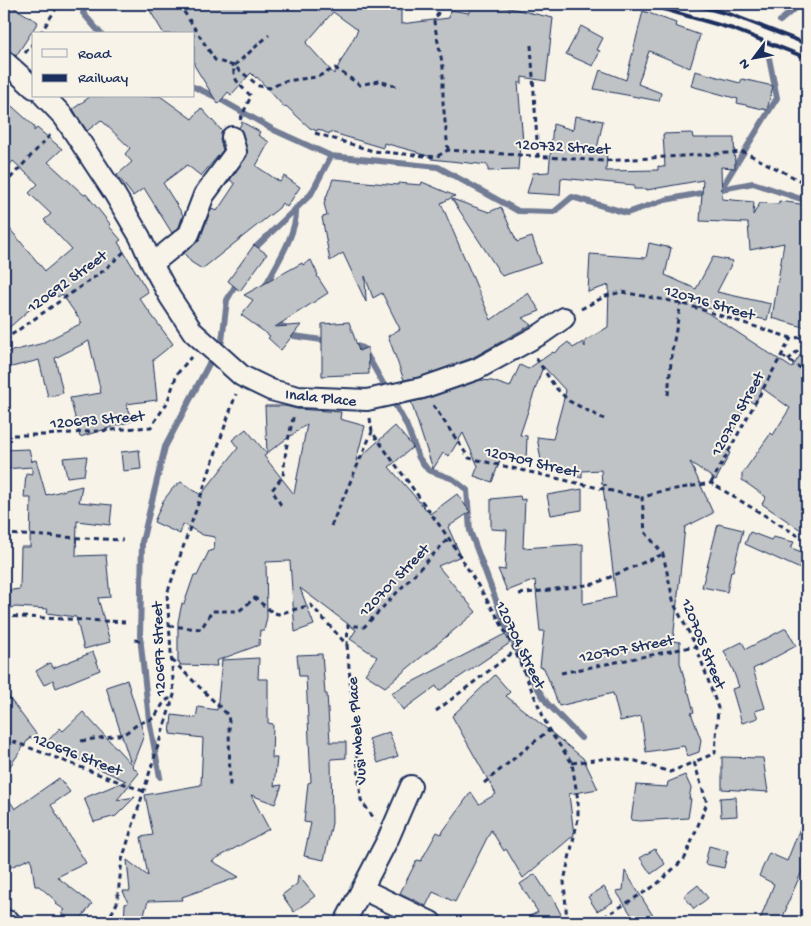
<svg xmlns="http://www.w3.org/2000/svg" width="811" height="926" viewBox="0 0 811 926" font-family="'Gochi Hand',sans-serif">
	<rect width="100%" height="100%" fill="#f7f3e8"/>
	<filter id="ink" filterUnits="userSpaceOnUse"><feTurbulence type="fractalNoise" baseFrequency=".02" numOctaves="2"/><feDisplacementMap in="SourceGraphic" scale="10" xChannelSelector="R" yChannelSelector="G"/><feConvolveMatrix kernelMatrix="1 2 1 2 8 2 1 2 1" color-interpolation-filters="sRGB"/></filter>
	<g filter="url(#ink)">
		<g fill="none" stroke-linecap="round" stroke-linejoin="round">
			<path stroke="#727c95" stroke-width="6" d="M86 4 83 13 101 34
				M780 21 800 4
				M194 87 216 97 274 130 331 156 438 167 518 211 554 212 572 197 627 213 665 200 753 183 807 201
				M721 189 777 98 769 58
				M253 252 255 248 311 194 331 156
				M264 288C275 267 298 232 296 208
				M274 319 294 336 329 341
				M222 341 227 300 238 281
				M349 344 363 348 406 424 419 458 428 470 453 479 467 490 470 531 506 627 531 678 547 703 581 738
				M160 777 149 720 140 636 142 542 165 447 211 360"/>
		</g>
		<path fill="#c0c3c5" stroke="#1b2f5e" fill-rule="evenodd" d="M4 4H8L38 22 16 56 4 46Z
			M146 4H401V24L449 18 450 10 469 13 470 4 501 6 553 18 546 81 522 77V83H518L523 142 520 143 518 170 488 171V165L431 159 432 157 417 153V152L384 143 383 148 330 132 329 134 318 129 317 131 310 128 286 106 285 108 257 77 256 78 251 73 231 95 228 92 218 104 194 65V34H164ZM333 12 358 30 334 74 306 43Z
			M643 11 676 23 675 26 700 35 690 68 649 51 638 84 661 93 659 101 594 89 600 70 626 80Z
			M581 26 603 38 597 50 600 51 593 66 566 54Z
			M695 71 740 83 742 79 773 86 767 110 737 103 738 99 691 86Z
			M91 96H160L192 119 201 108 222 131 220 140 223 150 201 176 187 165 163 183 183 215 179 227 172 233 144 188 133 196 117 175 132 162 125 154 130 148 101 120 87 131 73 109Z
			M4 99 34 126V131L37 128 62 149 48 162 84 195 86 194 111 225 109 226 121 240 118 242 148 292 139 298 173 344 153 360 157 400 126 404 132 421 80 437 70 398 101 393 89 341 55 358 63 393 48 397 39 360 4 369V353L40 344 82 323 62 294 58 297 52 290 4 332V222L45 271 71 249 44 220 51 214 29 193 38 184 13 161 4 172Z
			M575 116 603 121 597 149 607 150 606 171 658 170V166L665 167 663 134 692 133 693 138H734L735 168 721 167 722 199 754 202 753 215 760 203 779 204V201L807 205V328L772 318 784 243 750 250 748 223 700 221 703 180 647 190V189H634V185L561 178 560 195 527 193 533 173 549 172 553 124 573 130Z
			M242 122 260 132 258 135 269 142 256 166 280 182 284 176 300 187 287 207 282 203 279 208 202 269 191 262 184 253 200 239 211 209 217 211 235 184 230 180 248 154 243 134 239 128Z
			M333 179 398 185V183L421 185 422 182 455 196 441 203 491 320 528 293 540 311 522 318 531 325 472 358 419 377 404 380 388 336 400 329 382 293 373 298 365 276 366 302 343 253 330 261 322 217 327 216 324 203Z
			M452 199 489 212 501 207 517 242 532 237 541 263 502 276Z
			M649 243 671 248 665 275 696 289 713 257 733 261 717 292 771 304 767 320 697 306 792 368 807 344V534L762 504 766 497 742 480V474L771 433 773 435 790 408 762 388 755 404 748 400 725 448 730 453 716 480 690 462 707 499 706 501 708 502 713 513 685 527 673 641 680 642V663L688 693H689L694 712 691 713 701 740 699 752 688 756 684 746 646 752 641 716 620 721 613 693 559 706 544 668 540 667 544 631H540L535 580 507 591 498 569 505 570 507 530 491 529V499L520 496 521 500 525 499 523 548 583 544V604L616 597 603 486 607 485 602 484 601 470 582 471V478L542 466 537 437 553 439 566 391 543 366 520 435 527 436 526 462 502 455 492 482 474 476 478 466 463 433 449 456 443 453 433 469 411 402 426 399 481 380 492 381 510 387 520 365 528 369 553 352 554 353 568 342 573 348 583 342 585 347V341L608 327 609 285 588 292 590 254 646 258Z
			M254 245 267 254 240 291 228 281Z
			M311 260 318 275 317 276 328 293 275 327 301 325 281 350 268 338 270 336 241 315 253 300 244 295 302 263 303 265Z
			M349 322 359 351 368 347 369 374 322 376V324Z
			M265 406H285L297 409 341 412 340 419 365 426 356 461 395 426 413 447 389 467 430 514 457 494 470 512 448 527 461 556 438 566 476 612 385 687 365 674 377 657 350 639 356 630 300 588 314 625 295 632 290 561 266 562 267 617 264 631 260 630 259 645 216 661 217 666 180 665V663H178V622L182 603 184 604 194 575 197 576 209 551 214 550 215 537 203 535 183 524 180 534 154 522 163 501 173 488 181 482 201 495 238 448 232 440 246 429 267 454 264 456 294 494 307 424 267 453Z
			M29 449 32 462V461L36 460 46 495 82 486 79 502 112 505 110 525 77 521 76 556 106 555 110 597 98 598 110 642 84 649 76 617 47 613 48 609 16 607 4 609V591L20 589 21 547H30L31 498H24L26 473 32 474V467L4 469V450Z
			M139 450 141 469 123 471 121 452Z
			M87 456 84 475 67 477 63 458Z
			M582 489V510L551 515 547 495Z
			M718 524 743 530 733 571H731L727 592 702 587Z
			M750 532 771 540 773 537 794 542 791 548 807 554V572L745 544Z
			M786 628 796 646 753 669 765 708 755 711 758 718 742 723 732 689 739 687 733 670 724 651 742 642 746 649Z
			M505 634 510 643 439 691 436 686 403 710 391 693Z
			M93 652 100 670 56 688 53 680 44 685 36 671 50 663 53 668Z
			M322 654 325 694H327L330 742H346V758L331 759 332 823 324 860 304 856 311 823 304 822 308 783 311 782 306 676H299L297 655Z
			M259 658 258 679H268V723L273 724 272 758H277L274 786 282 785 275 804 251 795 269 829 212 861 239 877 182 897 183 900 148 901 144 915 124 922 125 904 128 903 123 891H130L127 860 148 876 141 837 153 835 145 795 201 785 203 738 170 734 172 715 196 718 198 707 217 710 222 660Z
			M495 675 510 692 506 696 583 758 598 789 569 794 574 835 523 878 506 849 504 851 491 830 455 902 433 892 426 906 400 893 417 860 421 861 437 832 441 834 471 792 479 804 496 794 452 716Z
			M127 680 144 735 132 766 139 773 117 800 135 797 116 816 94 822 84 798 126 781 45 744 60 728 63 731 83 712 131 764 106 687Z
			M4 691 43 743 30 737 4 775Z
			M389 732 398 756 378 763 369 739Z
			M722 757 763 758 768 792 722 789Z
			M685 775 691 788 689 799H691L688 818 640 821 631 820 636 785 667 787 668 782Z
			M59 778 70 792 51 805 86 863 57 877 92 904 78 922H73L62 913 65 910 56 904 57 902 39 886H35L31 858 4 870V792L15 809Z
			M736 797 737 816 721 817 720 798Z
			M806 813 807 860 786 907H787L781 922H759L774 884 759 876 769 853 787 861Z
			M709 846 728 851 724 868 705 864Z
			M655 849 665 864 651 874 640 858Z
			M625 871 657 922H636L616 891 623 890Z
			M535 874 549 896 551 895 565 922H518L538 912 520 884Z
			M298 875 315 896 294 912 282 895 297 884Z
			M698 885 708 898 694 909 684 896Z
			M604 887 613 902 597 911 588 897Z"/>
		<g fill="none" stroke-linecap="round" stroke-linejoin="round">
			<g stroke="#1b2f5e" stroke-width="24">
				<path id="minor" d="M4 61 34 88
					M44 96 64 117 114 193 140 237 152 264 170 297 193 332 242 376 271 390 298 397 367 400 422 388 477 369 541 334 564 318
					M152 264 189 234 204 195 236 152 232 137
					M362 889 431 922
					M4 920 10 922
					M345 922 388 839 411 786"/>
			</g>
			<path stroke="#1b2f5e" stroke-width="3" stroke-dasharray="5 4" stroke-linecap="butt" d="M179 4 215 60 234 66 259 86 270 88 285 81 317 77 335 68 360 85 378 81 400 87
				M442 4 434 22 443 67V102L448 150
				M40 34 59 4
				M531 45 538 157
				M25 53 34 42
				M240 120 251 96C241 86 232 80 234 66L269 35
				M315 133 373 151 436 157 448 150 604 161 744 152 807 184
				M4 185 52 133
				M581 309 606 296 622 292 681 303 791 338 807 337
				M4 321 9 326 4 339
				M4 340 103 271 125 251
				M782 356 807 372
				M536 358 555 387 569 401 604 419
				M788 360 807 342
				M668 395 672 351 681 303
				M433 405 469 458 642 498
				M370 418 372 432 450 540 498 618 515 651 549 730 572 763 578 801V819L564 881 567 922
				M4 435H45L151 427 167 403 177 374 191 357
				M711 483 791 338
				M281 505 272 490 283 476 286 449 294 414
				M331 526 372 432
				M4 534 123 540
				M519 594 594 584 663 554
				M4 616 125 622
				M169 626 201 629 212 611H239L255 598 272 612 278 614 311 605 347 645 348 625 364 627 449 538
				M135 640 144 642
				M347 645 361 800 375 820
				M172 660 228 715 229 722 230 789
				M561 673 696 646
				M436 711 515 651
				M4 738 143 791
				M81 741 124 734 138 724 154 718 163 704 168 699H173
				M572 763 609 758 636 761 670 772 694 762
				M484 783 549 730
				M107 922 117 903 122 860 174 695 167 594 236 394
				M596 922 656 885 685 858 707 803 694 762 715 753 718 708 696 646 674 604 663 554 645 532 642 498 658 492 711 483 807 541"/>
			<use href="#minor" stroke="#f7f3e8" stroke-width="20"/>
			<path stroke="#1b2f5e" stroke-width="4" d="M646 4 733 29 807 58
				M692 4 732 15 807 44"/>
		</g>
	</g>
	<g text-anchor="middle" stroke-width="4" stroke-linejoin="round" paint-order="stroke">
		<g font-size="16" fill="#1b2f5e" stroke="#f7f3e8">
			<text transform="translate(563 145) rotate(3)" y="6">120732 Street</text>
			<text transform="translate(66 280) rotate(-36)" y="6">120692 Street</text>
			<text transform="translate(710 301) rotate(16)" y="6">120716 Street</text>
			<text transform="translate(321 396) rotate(6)" y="6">Inala Place</text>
			<text transform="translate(736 413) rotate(-61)" y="6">120718 Street</text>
			<text transform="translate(97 418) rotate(-5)" y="6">120693 Street</text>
			<text transform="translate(532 460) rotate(13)" y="6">120709 Street</text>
			<text transform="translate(393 579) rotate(-46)" y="6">120701 Street</text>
			<text transform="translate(705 643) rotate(68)" y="6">120705 Street</text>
			<text transform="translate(522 644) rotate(64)" y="6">120704 Street</text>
			<text transform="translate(626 647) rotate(-11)" y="6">120707 Street</text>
			<text transform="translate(157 649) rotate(-92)" y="6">120697 Street</text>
			<text transform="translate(355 731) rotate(-95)" y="6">Vusi Mbele Place</text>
			<text transform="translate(78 753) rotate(21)" y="6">120696 Street</text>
		</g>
	</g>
	<rect width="811" height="926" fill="none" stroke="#f7f3e8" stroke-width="20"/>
	<rect x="10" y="10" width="791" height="906" fill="none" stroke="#1b2f5e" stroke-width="2" filter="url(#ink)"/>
	<rect x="32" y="32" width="162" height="65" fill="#f7f3e8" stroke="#9fa5b1"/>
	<rect x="42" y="49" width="25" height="8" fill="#f7f3e8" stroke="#9fa5b1"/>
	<text x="78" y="58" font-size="15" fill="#1b2f5e">Road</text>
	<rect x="42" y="74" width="25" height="8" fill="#1b2f5e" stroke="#9fa5b1"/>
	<text x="78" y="82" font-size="15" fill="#1b2f5e">Railway</text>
	<g transform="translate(754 58) rotate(238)" stroke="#f7f3e8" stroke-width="4" paint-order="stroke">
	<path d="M0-4L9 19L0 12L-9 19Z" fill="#1b2f5e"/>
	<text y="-8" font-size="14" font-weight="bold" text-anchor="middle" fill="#1b2f5e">N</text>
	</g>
</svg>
